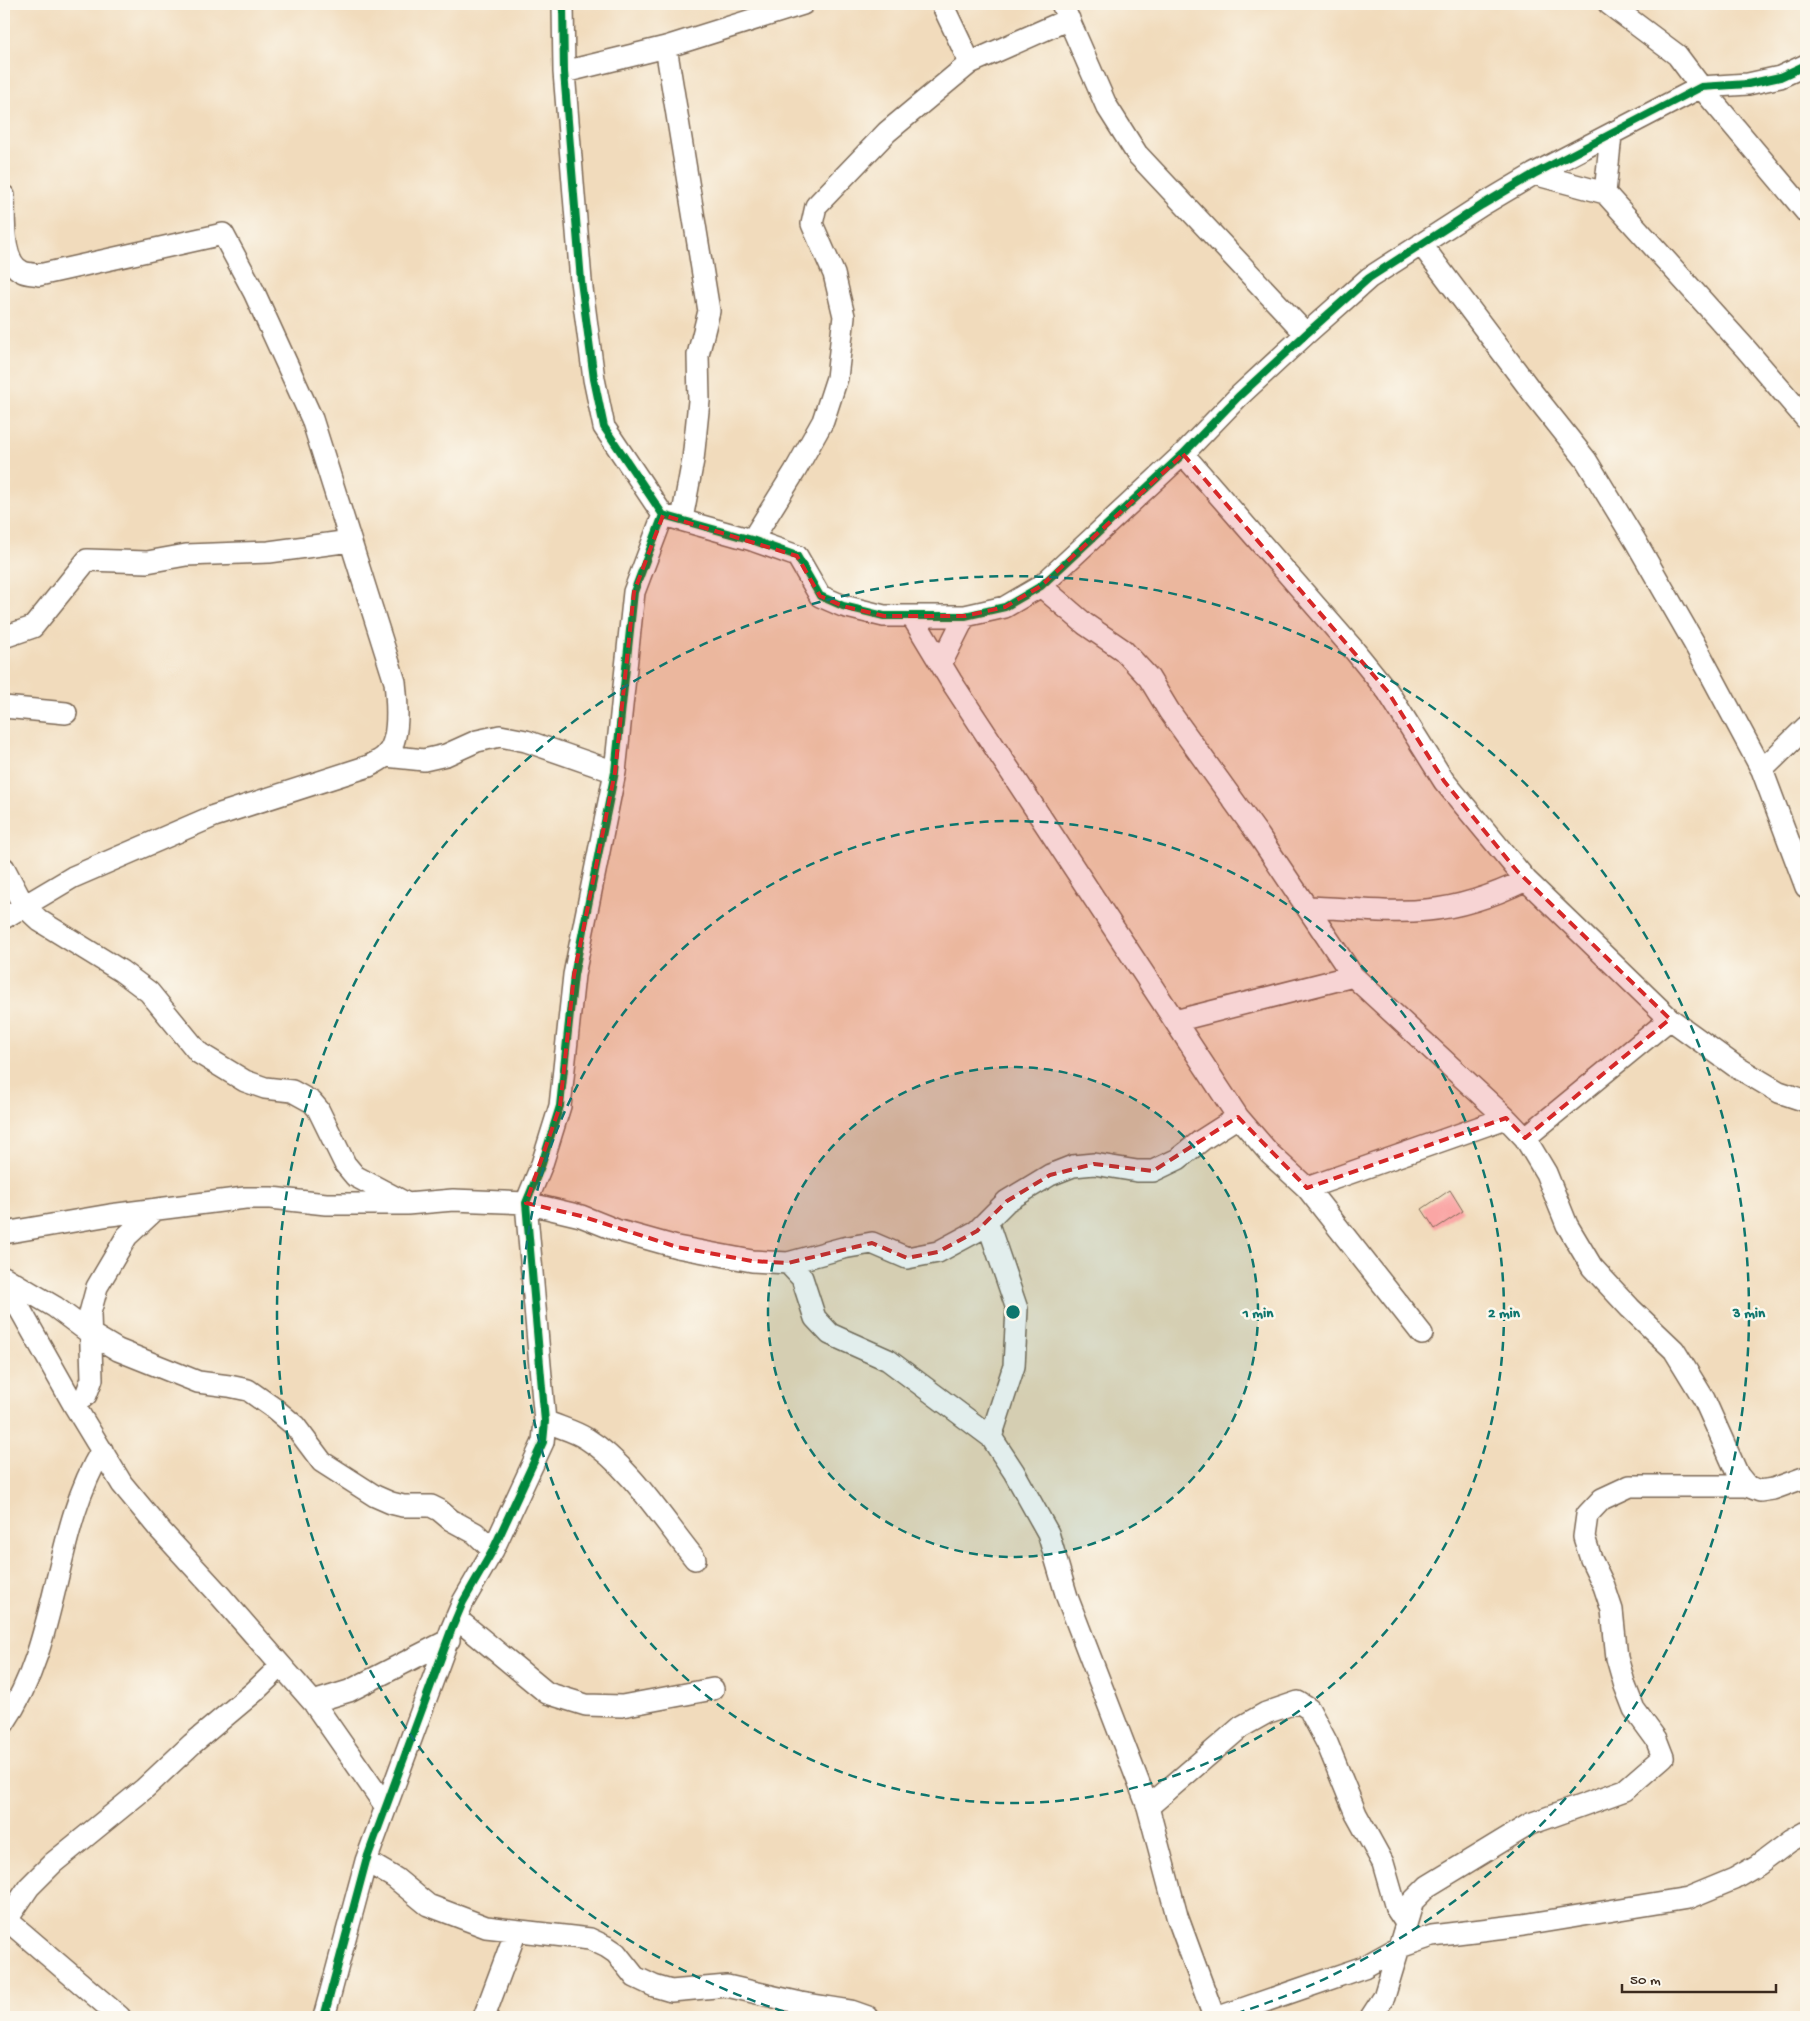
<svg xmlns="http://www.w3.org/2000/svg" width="1810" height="2021" viewBox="0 0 1810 2021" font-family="'Gochi Hand',sans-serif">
	<rect width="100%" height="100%" fill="#fbf7ec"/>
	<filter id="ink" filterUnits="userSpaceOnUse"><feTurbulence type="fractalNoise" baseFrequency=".02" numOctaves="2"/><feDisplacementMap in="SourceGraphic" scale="10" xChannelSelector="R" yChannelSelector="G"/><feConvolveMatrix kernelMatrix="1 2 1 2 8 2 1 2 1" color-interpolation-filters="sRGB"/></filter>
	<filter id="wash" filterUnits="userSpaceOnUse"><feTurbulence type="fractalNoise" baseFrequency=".0096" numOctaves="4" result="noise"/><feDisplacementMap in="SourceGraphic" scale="20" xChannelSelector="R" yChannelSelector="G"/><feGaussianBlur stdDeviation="1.12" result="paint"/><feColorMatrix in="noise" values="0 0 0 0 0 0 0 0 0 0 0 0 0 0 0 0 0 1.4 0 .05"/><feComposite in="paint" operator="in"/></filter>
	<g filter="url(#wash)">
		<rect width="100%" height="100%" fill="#f1dbbc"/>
		<g id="blocks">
			<path fill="#faa6a5" d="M1450 1190 1463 1211 1435 1229 1422 1209Z"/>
		</g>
	</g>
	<g filter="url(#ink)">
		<use href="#blocks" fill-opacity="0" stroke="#7b6855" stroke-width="1"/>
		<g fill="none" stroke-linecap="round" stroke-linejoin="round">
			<g stroke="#7b6855" stroke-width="24">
				<path id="minor" d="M563 4 564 72 581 281 594 379 604 427 663 515 752 540 797 556 820 596 843 606 884 616H965L1005 607 1041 586 1183 454 1238 397 1306 334 1369 278 1482 205 1534 174 1701 87 1748 84 1780 77 1806 65
					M942 4 970 63
					M1062 4 1106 105 1137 154 1306 334
					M1609 4 1677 55 1701 87 1806 212
					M666 47 709 311 698 355 699 401 693 460 682 519
					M564 72 666 47 803 4
					M1534 174 1605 193 1745 348 1806 419
					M1605 193 1611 135
					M4 196C5 216 0 263 23 272 28 274 34 274 39 275L223 234 254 292 312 419 395 682C397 701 401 740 386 755 382 760 374 763 369 766L214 816 73 877 4 918
					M1421 244 1532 392 1586 460 1636 542 1694 643 1762 770 1806 887
					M1183 454 1354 650 1388 692 1444 781 1526 880 1670 1019 1735 1066 1779 1092 1806 1101
					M752 540 795 471 823 421 837 378 844 316 834 274 812 224 816 206 887 132 970 63 1069 19
					M1041 586 1085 624 1123 650 1149 678 1169 711 1259 836 1353 976 1506 1118 1525 1138 1546 1173 1567 1225 1592 1267 1630 1308 1674 1350 1704 1399 1738 1475 1747 1486 1760 1491 1773 1489 1806 1477
					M913 618 951 681 1238 1117 1270 1154 1307 1188 1422 1334
					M4 637 33 627 87 560 147 562 186 555 269 552 350 541
					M941 664 965 616
					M4 707 66 713
					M386 756 424 760 446 755 477 741 500 736 526 741 615 772
					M1762 770 1806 727
					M4 868 24 906 40 921 121 971 149 992 199 1053 245 1081 265 1088 292 1091 312 1102 318 1109 345 1164 355 1176 404 1202
					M1307 907C1346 908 1388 914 1427 910 1462 907 1495 895 1526 880
					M1175 1021 1353 976
					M1525 1138 1670 1019
					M1307 1188 1506 1118
					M987 1221 1017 1309 1014 1366 991 1437
					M4 1233 110 1215 245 1198H271L326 1204H407L453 1200 526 1203 581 1216 616 1230 677 1247 752 1261 788 1263 843 1248 872 1243 907 1258 938 1252 977 1231 1007 1201 1050 1175 1073 1166 1094 1164 1137 1171H1153L1178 1159 1202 1140 1238 1117
					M788 1263 802 1278 815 1318 830 1334 888 1360 991 1437 1014 1472 1048 1533 1067 1597 1148 1807 1177 1916 1214 2017
					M4 1277 55 1307 91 1334 118 1350 198 1382 229 1386 248 1390 275 1409 295 1426 322 1462 375 1496 391 1503 403 1506H431L439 1510 451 1520 475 1533 493 1550
					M4 1281 74 1405 122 1484 161 1531 216 1591 313 1702 386 1807
					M74 1405 86 1395 92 1379 90 1313 97 1287 127 1236 156 1209
					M545 1421C558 1427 575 1431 587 1439 629 1465 664 1521 695 1559
					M456 1618 547 1693 586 1705 622 1706 713 1689
					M313 1702 349 1691 449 1640
					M4 1723C60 1642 52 1533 102 1450
					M1148 1807 1241 1727 1266 1713 1298 1702 1309 1709 1327 1743 1356 1814 1383 1863 1396 1908 1406 1923
					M366 1861 395 1878 428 1905 486 1927 590 1939 607 1947 616 1953 635 1977 654 1986 671 1991 727 1986 801 2003 851 2011 868 2017
					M7 1920 120 2017
					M4 1924 29 1887 53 1863 144 1789 192 1744 254 1692 281 1666
					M324 2017 366 1861 452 1628 463 1602 493 1550 543 1442 545 1421 543 1400 526 1203 542 1164 560 1106 574 975 615 772 634 592 663 515
					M484 2017 516 1931
					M1219 2017 1364 1967 1400 1947 1432 1936 1523 1925 1688 1898 1734 1879 1758 1865 1790 1841 1806 1832
					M1371 2017 1384 1997 1413 1901 1428 1886 1530 1824 1625 1790 1663 1757 1656 1739 1634 1709 1625 1686 1617 1658 1612 1610 1604 1586 1591 1559 1584 1537 1587 1515 1602 1499 1630 1486H1747"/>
			</g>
			<use href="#minor" stroke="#fff" stroke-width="21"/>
			<g stroke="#fbf7ec" stroke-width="11">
				<path id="cycleway" d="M563 4 564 72 581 281 594 379 604 427 663 515 752 540 797 556 820 596 843 606 884 616H965L1005 607 1041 586 1183 454 1238 397 1306 334 1369 278 1482 205 1534 174 1701 87 1748 84 1780 77 1806 65
					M324 2017 366 1861 452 1628 463 1602 493 1550 543 1442 545 1421 543 1400 526 1203 542 1164 560 1106 574 975 615 772 634 592 663 515"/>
			</g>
			<use href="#cycleway" stroke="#00873e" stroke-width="8"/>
		</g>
	</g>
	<path fill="#d62828" fill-opacity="0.2" stroke="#d62828" stroke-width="4" stroke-dasharray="10 6" stroke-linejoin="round" d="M1183 454 1388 692 1444 781 1517 871 1670 1019 1525 1138 1506 1118 1307 1188 1238 1117 1153 1171 1094 1164 1050 1175 1007 1201 977 1231 938 1252 907 1258 872 1243 788 1263 752 1261 677 1247 581 1216 526 1203 560 1106 574 975 615 772 634 592 663 515 797 556 820 596 843 606 884 616H965L1005 607 1041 586Z"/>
	<circle cx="1013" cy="1312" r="245" fill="#0f766e" fill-opacity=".12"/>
	<g fill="none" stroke="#0f766e" stroke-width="2.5" stroke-dasharray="9 6">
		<circle cx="1013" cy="1312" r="245"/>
		<circle cx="1013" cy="1312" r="491"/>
		<path d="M798 2016A736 736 0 1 1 1228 2016"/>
	</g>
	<circle cx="1013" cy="1312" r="8" fill="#0f766e" stroke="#fbf7ec" stroke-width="2.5"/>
	<g font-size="15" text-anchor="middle" font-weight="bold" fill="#0f766e" stroke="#fbf7ec" stroke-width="5" stroke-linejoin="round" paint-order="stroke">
		<text x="1258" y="1317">1 min</text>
		<text x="1504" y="1317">2 min</text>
		<text x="1749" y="1317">3 min</text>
	</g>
	<rect width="1810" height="2021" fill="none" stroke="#fbf7ec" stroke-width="20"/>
	<path d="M1622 1984v8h154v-8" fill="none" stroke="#3b2a1e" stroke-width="2.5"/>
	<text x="1630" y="1984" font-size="15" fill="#3b2a1e" stroke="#fbf7ec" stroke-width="4" paint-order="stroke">50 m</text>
</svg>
